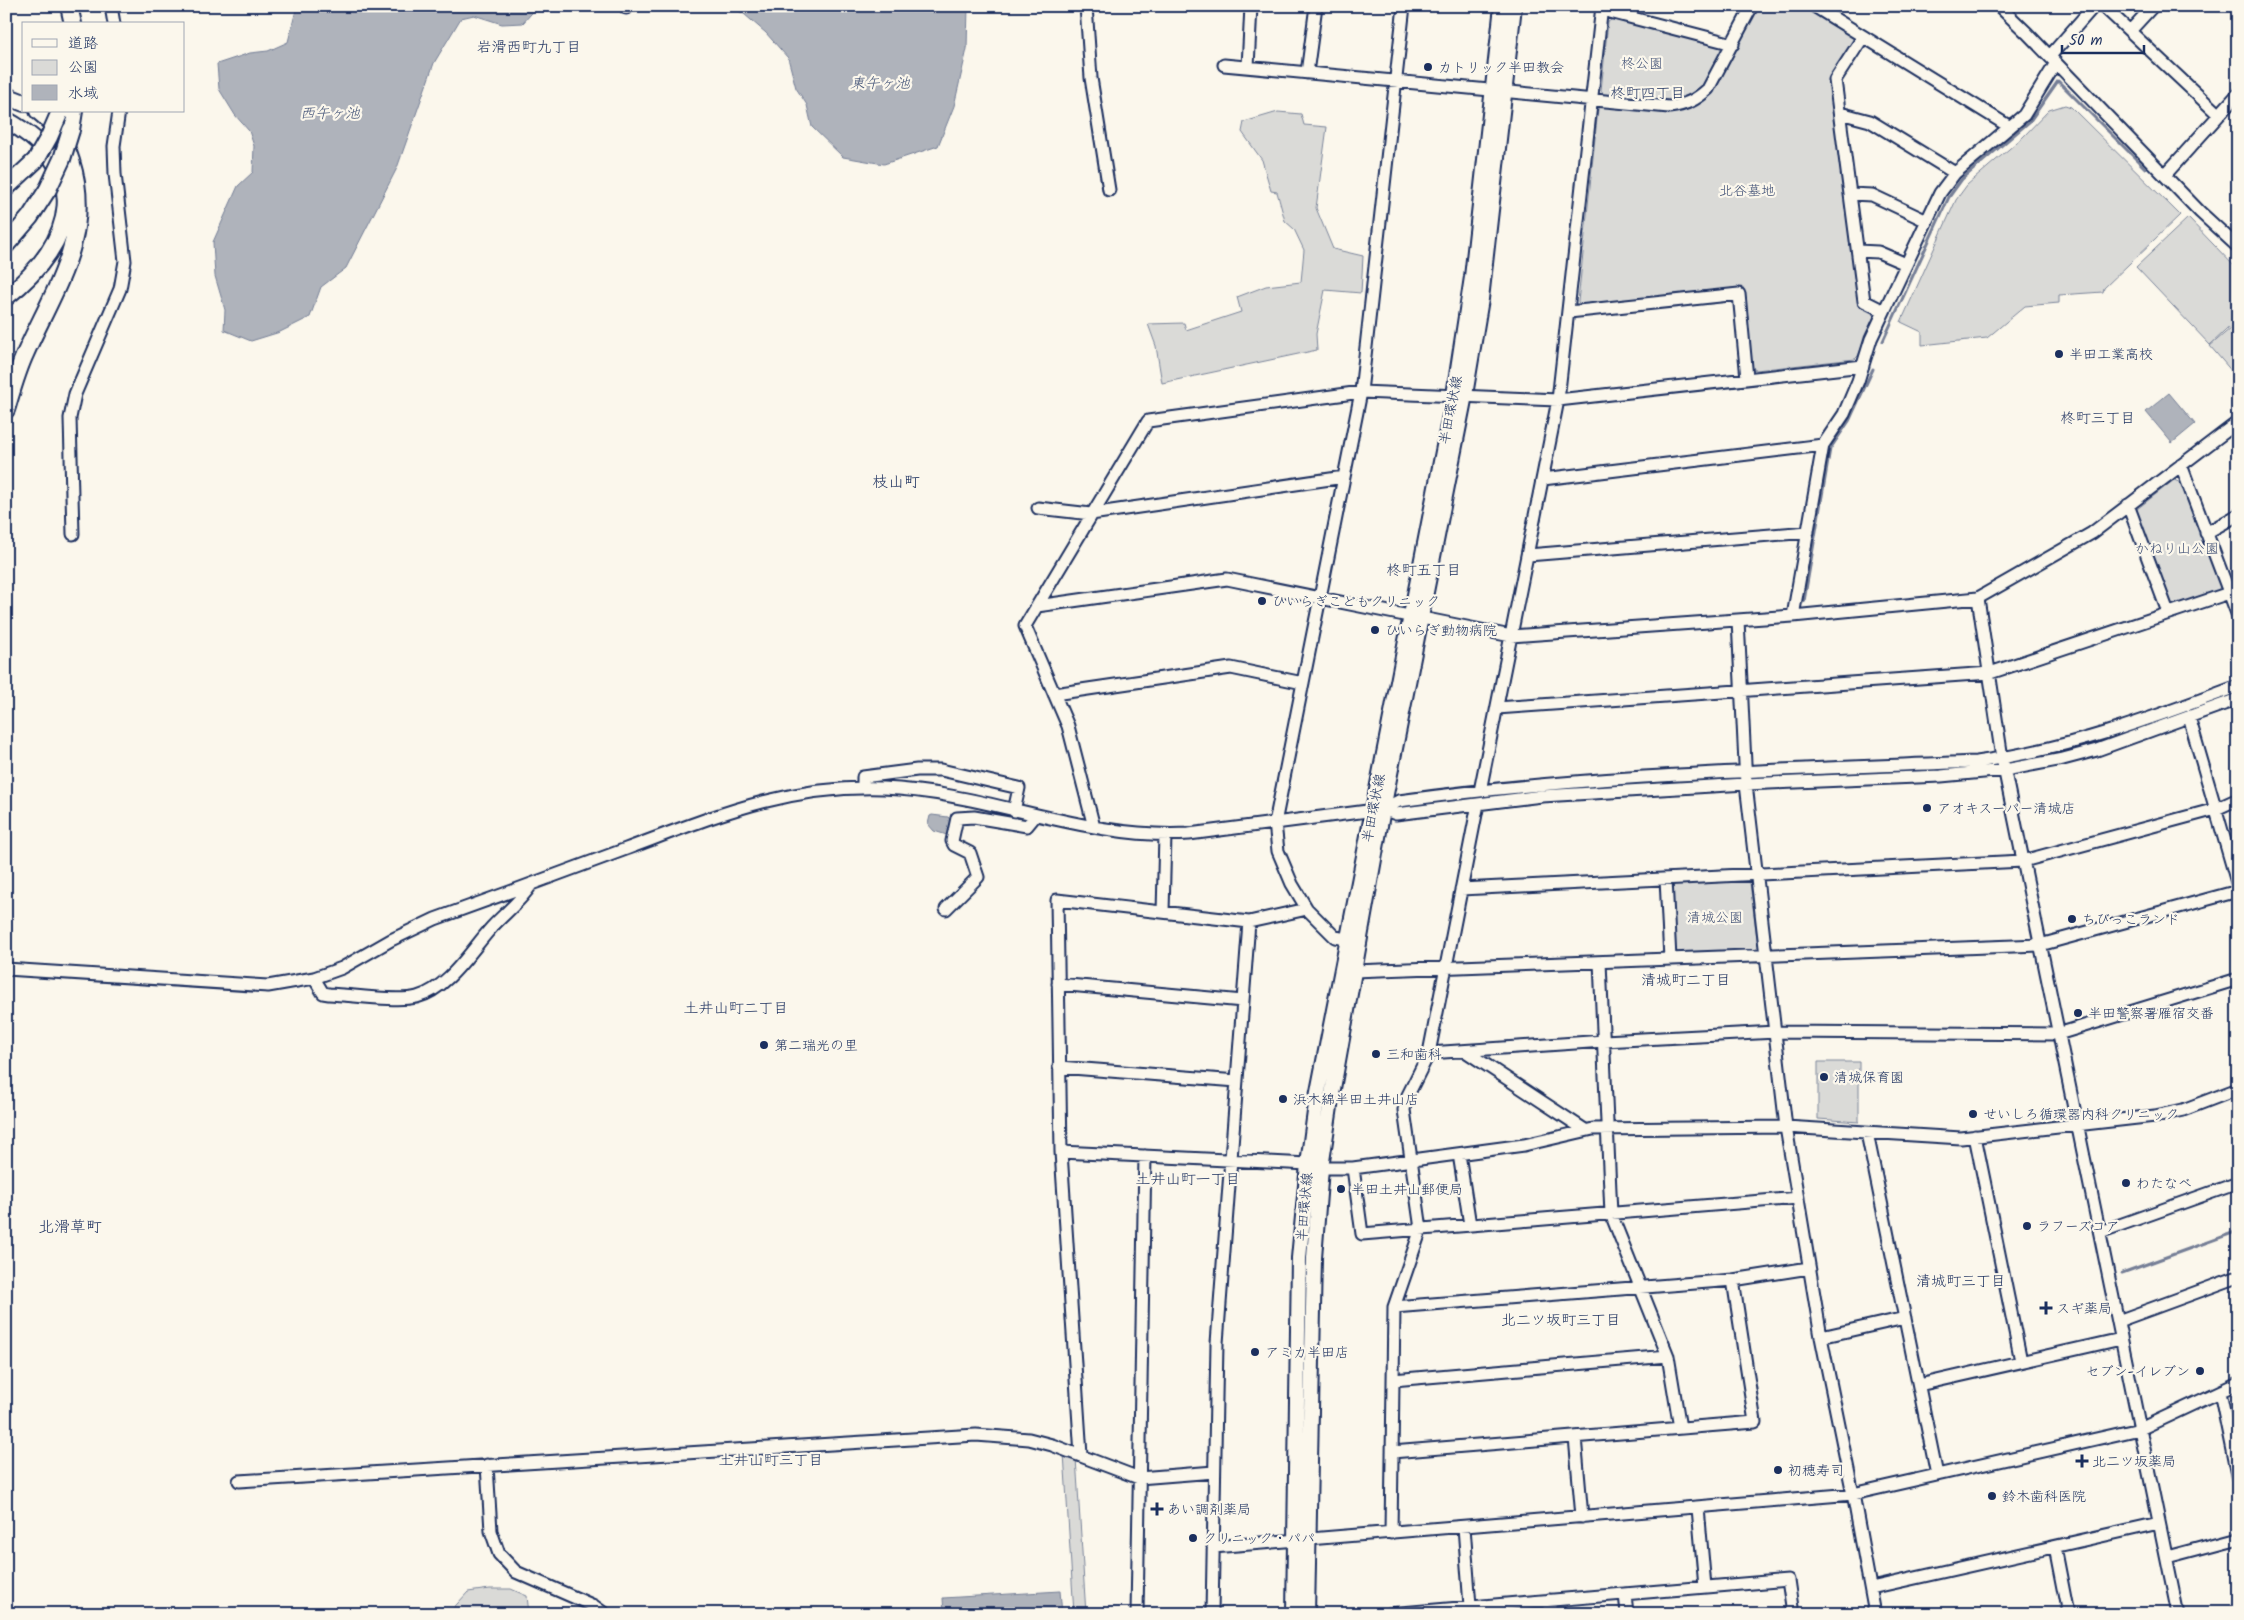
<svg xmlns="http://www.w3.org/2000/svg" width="2244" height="1620" viewBox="0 0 2244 1620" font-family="Kalam,'Klee One',sans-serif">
	<rect width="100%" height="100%" fill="#fbf7ec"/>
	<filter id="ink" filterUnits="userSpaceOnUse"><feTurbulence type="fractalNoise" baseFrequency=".02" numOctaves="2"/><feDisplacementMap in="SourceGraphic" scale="10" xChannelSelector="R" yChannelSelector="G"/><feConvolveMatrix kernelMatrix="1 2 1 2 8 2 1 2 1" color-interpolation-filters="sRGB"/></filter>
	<g filter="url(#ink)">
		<path fill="#dadad7" stroke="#7a849a" d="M1758 6H1803L1854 37 1855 42 1832 79 1861 305 1873 311 1874 316 1858 356 1855 359 1756 370 1752 368 1743 287 1581 305 1578 302 1598 109 1603 106C1642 110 1688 123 1715 88Z
			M1613 19 1721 45 1723 51C1716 64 1710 81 1699 91 1677 109 1631 98 1604 95L1601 91 1608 22Z
			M2065 105 2071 107 2180 215 2104 288 2103 292 2059 295V303L2025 306 1987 338 1922 345V332L1901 322 1956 200 1967 185 2023 137 2049 110Z
			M1278 112 1301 114 1304 125 1327 127 1316 208 1333 249 1363 256 1361 293 1325 290 1316 334 1317 350 1162 383 1156 346 1148 324 1184 323 1186 330 1241 312 1237 297 1266 286 1301 282 1304 250 1294 229 1285 221 1277 192 1271 191 1262 160 1242 132 1244 122Z
			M2188 218 2238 270V319L2210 345 2136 267Z
			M2238 322V371L2234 374 2210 346Z
			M2174 480 2181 483 2220 586 2218 591 2174 606 2169 603 2136 514 2137 509Z
			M1747 880 1750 883 1758 947 1755 951 1677 953 1674 950 1671 888 1674 884Z
			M1818 1062H1859V1122L1818 1119Z
			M1064 1453 1076 1458 1086 1614H1074Z
			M490 1589H511L527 1596 529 1614H448L468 1592Z"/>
		<path fill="#afb3bb" stroke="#747e96" d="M297 6H538L523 23 502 24 474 15 461 18 434 63 397 168 346 268 321 287 310 317 280 332 251 341 224 330 225 310 215 276 213 242 238 186 253 172 254 146 249 131 235 115 219 89 217 64 250 53 268 51 288 42Z
			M729 6H968L967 49 954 106 938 146 884 164 843 157 812 127 807 105 796 88 788 58 766 33 744 14Z
			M2169 393 2195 424 2172 443 2146 412Z
			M932 815 948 817 952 822 947 835 934 831 928 824 930 816Z
			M1060 1591 1062 1614H944L943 1598Z"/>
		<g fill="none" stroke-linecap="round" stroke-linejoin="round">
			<path stroke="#747e96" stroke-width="3" d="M1883 341 1949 197 1962 179 2030 121 2058 81 2145 168
				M1804 601 1830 449 1849 421 1873 369
				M2122 1273 2238 1231"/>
			<g stroke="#1b2f5e" stroke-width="15">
				<path id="minor" d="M111 6 114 24
					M625 6 626 8
					M1086 6 1091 78 1109 190
					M1814 6 2010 127
					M1999 6 2027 33 2200 212 2238 247
					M2103 6 2219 115
					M1602 10 1733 44
					M2130 31 2153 6
					M1863 37 1835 80 1864 301 1884 311
					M2050 56 2094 6
					M1224 65 1669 107C1686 105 1696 100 1708 89L1752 6
					M1248 67 1251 6
					M1307 73 1316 6
					M1840 113 1870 121 1955 173
					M2165 175 2238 94
					M1850 194 1872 195 1927 221
					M1858 251 1878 252 1906 264
					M1569 312 1739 294 1747 378
					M2181 465 2238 616
					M1543 479 1823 445
					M2128 505 2168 612
					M1038 508 1091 514 1344 477
					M2206 533 2238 515
					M73 534 70 418 75 394 120 289 125 261 115 174 114 146 119 111
					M1528 555 1808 532
					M1978 598 2002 758 2178 1614
					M1037 606 1227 579 1409 616
					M1793 616 1823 445 1844 414 1858 381 1871 339 1940 193 1955 173 2024 115 2056 63
					M1422 618 1511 636 1793 616 1978 598 2092 533 2238 422
					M1738 620 1746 784 1786 1127 1821 1337 1853 1494 1875 1614
					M1054 694 1231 668 1303 683
					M1497 708 1990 673 2238 590
					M2189 717 2238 886
					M863 788V777L917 770H941L1019 788 1014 811
					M1480 791 1558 400 1602 6
					M1383 809 1396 814 1542 796 1746 784 1941 776 2005 770 2063 759 2097 750 2238 699
					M1094 827 1068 726 1025 626 1148 421 1361 392 1558 400 1863 366
					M1666 879 1670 959
					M1461 889 2023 861 2216 809 2238 799
					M946 909 978 877 970 853 954 845 952 841 957 818 974 817 1027 826 1036 815
					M1163 912 1165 835
					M1347 939 1335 937 1307 909 1292 884 1278 851 1275 823 1361 392 1404 6
					M1600 962 1611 1214 1668 1356 1680 1428
					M6 969 268 986 314 978 342 968 391 940 435 919C499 896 562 873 626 849 715 816 786 785 883 788 987 792 1084 840 1189 834L1383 809 1399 801C1590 774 1784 770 1976 762 2070 749 2150 719 2238 686
					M1354 971 2040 945 2238 891
					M314 978 323 993 329 994C353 995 396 1002 417 997 448 989 472 949 492 927 506 912 520 902 531 885
					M1058 984 1243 1001
					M1465 1051 1585 1130
					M1429 1053 1604 1041 1776 1032 2058 1034 2238 979
					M1059 1067 1237 1081
					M1867 1133 1937 1475
					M1975 1136 2021 1361
					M1061 1152 1308 1164
					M1459 1154 1470 1225
					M1321 1168H1353L1524 1145 1593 1129 1786 1127 1961 1138 2155 1116 2183 1110 2238 1089
					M1353 1168 1362 1234 1798 1198
					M2100 1232 2238 1183
					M1394 1307 1733 1280 1809 1268
					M2118 1321 2238 1277
					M1821 1337 1905 1318
					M1393 1380 1668 1356
					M1919 1385 2121 1339
					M2220 1392 2238 1480
					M1575 1437 1582 1517
					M1392 1452 1755 1422 1733 1280
					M1081 1455 1061 1152 1057 900 1249 922 1307 909
					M487 1465 491 1531 499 1554 516 1572 594 1606 605 1614
					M239 1481 976 1435 1029 1439 1052 1445 1139 1478 1214 1472
					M1698 1508 1705 1587
					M1464 1527 1470 1606
					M1391 1533 1394 1307 1421 1229 1404 1110 1406 1099 1429 1053 1478 804
					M1213 1547 1853 1494 2140 1429 2238 1383
					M2055 1547 2068 1614
					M2167 1557 2238 1538
					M1871 1588 2159 1523
					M1625 1594 1627 1614
					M1549 1600 1551 1614
					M1137 1614 1145 1156
					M1212 1614 1217 1343 1249 922
					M1389 1614 1788 1580 1793 1614"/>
			</g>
			<g stroke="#1b2f5e" stroke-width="18">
				<path id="major" d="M1294 1614 1299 1258 1308 1164 1317 1097 1454 395 1472 277 1502 6
					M1307 1614 1314 1258 1321 1168 1331 1100 1383 809 1465 395 1481 299 1514 6"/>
			</g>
			<g stroke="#1b2f5e" stroke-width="20">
				<path id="highway" d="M69 6 73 24
					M6 96 24 103
					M6 120C94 168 77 242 6 297
					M71 130 74 111
					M6 188 36 160
					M6 245 30 217 48 189
					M6 410C12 390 17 371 26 352 54 289 94 234 71 161 65 141 55 124 38 111"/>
			</g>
			<use href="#minor" stroke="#fbf7ec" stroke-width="11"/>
			<use href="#major" stroke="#fbf7ec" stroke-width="14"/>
			<use href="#highway" stroke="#fbf7ec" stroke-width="16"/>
			<g stroke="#1b2f5e" stroke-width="20" stroke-linecap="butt">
				<path id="highway-bridge" d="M36 160 49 137 59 114
					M48 189 62 159 71 130"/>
			</g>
			<use href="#highway-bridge" stroke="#fbf7ec" stroke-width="16"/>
		</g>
	</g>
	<g fill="#1b2f5e" stroke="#fbf7ec" stroke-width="2">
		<circle cx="1428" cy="67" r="5"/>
		<circle cx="2059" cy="354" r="5"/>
		<circle cx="1262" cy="601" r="5"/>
		<circle cx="1375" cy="630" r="5"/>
		<circle cx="1927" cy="808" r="5"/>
		<circle cx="2072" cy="919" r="5"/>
		<circle cx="2078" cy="1013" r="5"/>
		<circle cx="764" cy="1045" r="5"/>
		<circle cx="1376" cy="1054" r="5"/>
		<circle cx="1824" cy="1077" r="5"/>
		<circle cx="1283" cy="1099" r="5"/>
		<circle cx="1973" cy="1114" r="5"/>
		<circle cx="2126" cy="1183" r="5"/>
		<circle cx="1341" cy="1189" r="5"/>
		<circle cx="2027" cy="1226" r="5"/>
		<path d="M2043.5 1300.5h5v5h5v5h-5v5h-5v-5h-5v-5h5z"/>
		<circle cx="1255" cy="1352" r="5"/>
		<circle cx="2200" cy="1371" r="5"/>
		<path d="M2079.5 1453.5h5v5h5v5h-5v5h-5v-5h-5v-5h5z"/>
		<circle cx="1778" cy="1470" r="5"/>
		<circle cx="1992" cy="1496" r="5"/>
		<path d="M1154.5 1501.5h5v5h5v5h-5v5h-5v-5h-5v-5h5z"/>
		<circle cx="1193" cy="1538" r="5"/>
	</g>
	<g text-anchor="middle" stroke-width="4.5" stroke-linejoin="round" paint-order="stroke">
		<g font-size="14" fill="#415176" stroke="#fbf7ec">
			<text x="1642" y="68">柊公園</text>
			<text x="1747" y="195">北谷墓地</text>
			<text x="2177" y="553">かねり山公園</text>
			<text x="1715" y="922">清城公園</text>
		</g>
		<g font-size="14" fill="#1b2f5e" stroke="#fbf7ec" text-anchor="start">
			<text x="1438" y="72">カトリック半田教会</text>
			<text x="2069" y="359">半田工業高校</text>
			<text x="1272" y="606">ひいらぎこどもクリニック</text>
			<text x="1385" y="635">ひいらぎ動物病院</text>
			<text x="1937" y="813">アオキスーパー清城店</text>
			<text x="2082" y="924">ちびっこランド</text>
			<text x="2088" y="1018">半田警察署雁宿交番</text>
			<text x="774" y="1050">第二瑞光の里</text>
			<text x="1386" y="1059">三和歯科</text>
			<text x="1834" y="1082">清城保育園</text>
			<text x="1293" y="1104">浜木綿半田土井山店</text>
			<text x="1983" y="1119">せいしろ循環器内科クリニック</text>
			<text x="2136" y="1188">わたなべ</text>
			<text x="1351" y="1194">半田土井山郵便局</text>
			<text x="2037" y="1231">ラフーズコア</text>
			<text x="2056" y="1313">スギ薬局</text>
			<text x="1265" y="1357">アミカ半田店</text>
			<text x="2190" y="1376" text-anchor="end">セブン-イレブン</text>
			<text x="2092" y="1466">北二ツ坂薬局</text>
			<text x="1788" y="1475">初穂寿司</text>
			<text x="2002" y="1501">鈴木歯科医院</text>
			<text x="1167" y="1514">あい調剤薬局</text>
			<text x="1203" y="1543">クリニック・パパ</text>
		</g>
		<g font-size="14" fill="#1b2f5e" stroke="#fbf7ec">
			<text transform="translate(1450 410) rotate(-79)" y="5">半田環状線</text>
			<text transform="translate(1373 808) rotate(-79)" y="5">半田環状線</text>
			<text transform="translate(1304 1207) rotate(-85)" y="5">半田環状線</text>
		</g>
		<g font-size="15" fill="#1b2f5e" stroke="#fbf7ec">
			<text x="529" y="52">岩滑西町九丁目</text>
			<text x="1648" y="98">柊町四丁目</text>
			<text x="2098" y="423">柊町三丁目</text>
			<text x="1424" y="575">柊町五丁目</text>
			<text x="1686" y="985">清城町二丁目</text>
			<text x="736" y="1013">土井山町二丁目</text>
			<text x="1188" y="1184">土井山町一丁目</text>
			<text x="1961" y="1286">清城町三丁目</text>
			<text x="1561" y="1325">北二ツ坂町三丁目</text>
			<text x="771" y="1465">土井山町三丁目</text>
		</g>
		<g font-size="15" font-style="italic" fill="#47577a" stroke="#fbf7ec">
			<text x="880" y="88">東午ヶ池</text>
			<text x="330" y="118">西午ヶ池</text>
		</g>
		<g font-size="16" fill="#1b2f5e" stroke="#fbf7ec">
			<text x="896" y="487">枝山町</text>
			<text x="70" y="1232">北滑草町</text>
		</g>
	</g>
	<rect width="2244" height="1620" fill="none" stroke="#fbf7ec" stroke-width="25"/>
	<rect x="12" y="12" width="2219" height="1595" fill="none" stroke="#1b2f5e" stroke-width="2" filter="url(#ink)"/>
	<rect x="22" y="22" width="162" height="90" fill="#fbf7ec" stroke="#a1a7b3"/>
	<rect x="32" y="39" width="25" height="8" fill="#fbf7ec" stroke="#a1a7b3"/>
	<text x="68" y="48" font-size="15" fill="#1b2f5e">道路</text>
	<rect x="32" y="60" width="25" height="15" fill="#dadad7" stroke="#a1a7b3"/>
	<text x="68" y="72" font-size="15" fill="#1b2f5e">公園</text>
	<rect x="32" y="85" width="25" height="15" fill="#afb3bb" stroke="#a1a7b3"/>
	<text x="68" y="98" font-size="15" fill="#1b2f5e">水域</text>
	<path d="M2062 45v8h82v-8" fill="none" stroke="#1b2f5e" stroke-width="2.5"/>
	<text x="2069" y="45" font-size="15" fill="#1b2f5e" stroke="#fbf7ec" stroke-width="4" paint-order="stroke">50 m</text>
</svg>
